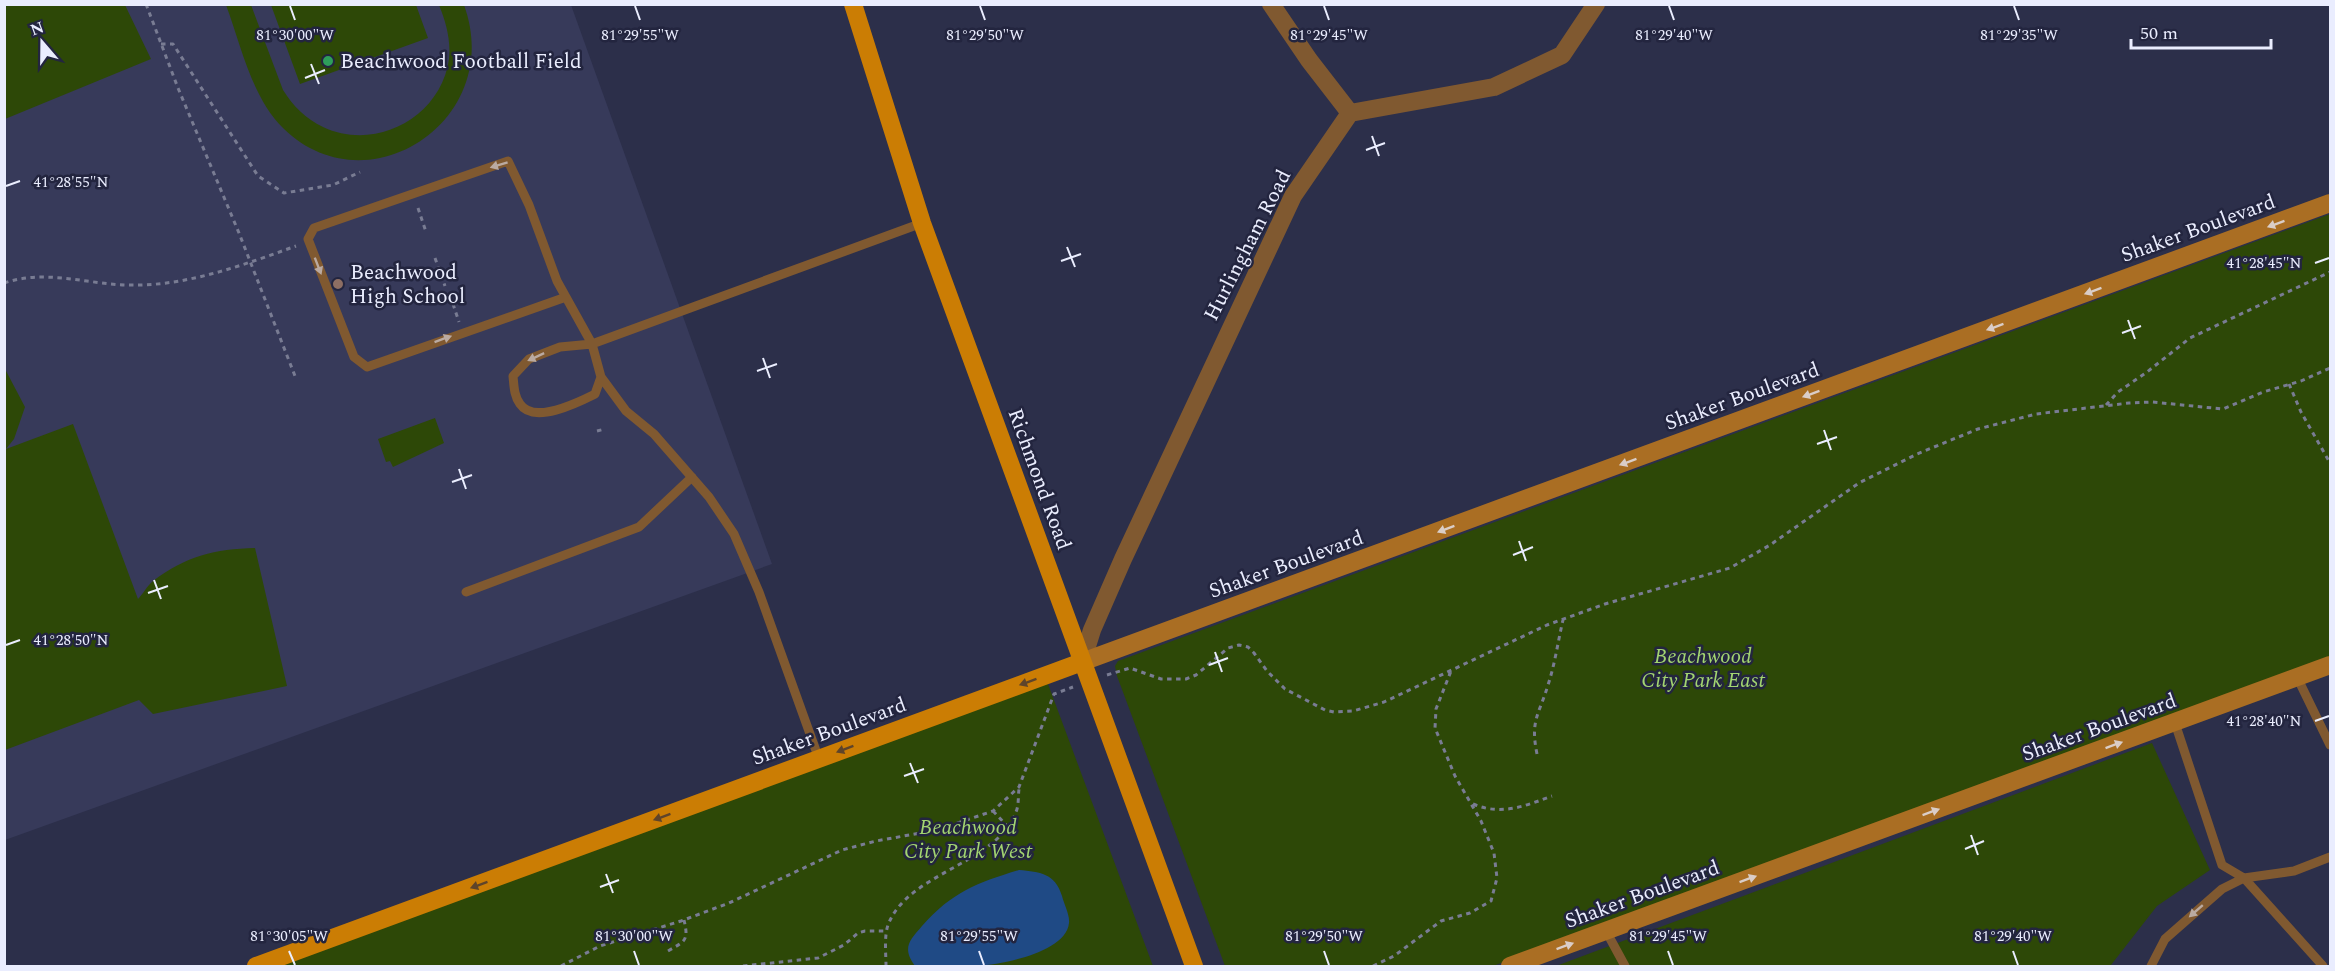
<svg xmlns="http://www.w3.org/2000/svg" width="2335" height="971" viewBox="0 0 2335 971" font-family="Spectral,serif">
	<rect width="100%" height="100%" fill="#2c2f4a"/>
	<path fill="#373a5a" d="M5 5H571L772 564 5 840Z"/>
	<path fill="#2d4807" d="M5 4 125 5 151 59 5 119Z
		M226 5H251L283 90C293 106 306 119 323 127 376 152 441 117 449 59 451 40 446 22 439 5H464C506 120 367 211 283 128 251 96 241 45 226 5Z
		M271 5H416L428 38 300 84Z
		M2330 214V658L1493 966H1225L1117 676 1115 666 1118 661Z
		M5 369 25 407 14 439 6 449 73 424 138 599C143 594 147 586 153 581 186 556 215 549 255 548L287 686 153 714 139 700 5 750Z
		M435 418 444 443 393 467 390 461 386 462 378 439Z
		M1045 676 1153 966H256Z
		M2152 743 2210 870 2157 906 2111 965 1556 966Z"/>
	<path fill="#1f4a85" d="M1019 870C1040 872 1055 873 1062 896 1064 904 1070 915 1069 923 1066 952 1004 964 979 966 958 968 936 967 915 966 902 948 909 941 922 926 952 892 977 883 1019 870Z"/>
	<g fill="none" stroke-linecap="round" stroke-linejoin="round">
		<path stroke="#797c93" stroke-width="3" stroke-dasharray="4.5 4.5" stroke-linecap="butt" d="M146 4 178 88 239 233 295 376
			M161 44H173L258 176 284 193 333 185 360 172
			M418 208 426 232
			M435 258 445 286
			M4 283C45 269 86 284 127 285 185 287 243 265 296 246
			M453 304 459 322
			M2289 384 2301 412 2330 463
			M2106 405 2118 392 2147 372 2190 338 2330 272
			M597 431 605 429
			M1107 675 1130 668 1161 679H1186L1196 675 1228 648 1239 645 1248 647 1254 653 1267 671 1285 689 1325 710 1334 712 1353 711 1384 702 1547 625 1605 604 1730 568 1770 545 1859 483 1917 454 1978 429 2036 414 2129 403 2152 402 2223 409 2263 392 2301 381 2330 368
			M1537 754C1530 720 1539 715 1548 685 1555 664 1558 641 1563 620
			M1473 804C1501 816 1525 806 1552 796
			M993 811 1008 827
			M668 951C685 941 689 941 684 920
			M561 966 600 946 681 921 729 903 842 850 876 841 937 830 993 811 1019 787 1054 694 1073 687
			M743 966 818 958 844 945 858 933 865 931H887
			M886 966C886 955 884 936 888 925 908 872 996 865 1016 812 1019 805 1018 796 1019 789
			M1373 966 1394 956 1441 921 1470 913 1491 901 1497 878 1494 853 1481 821 1455 776 1435 728 1436 709 1451 671"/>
		<path stroke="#805930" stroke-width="9" d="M566 297 367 367 354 357 308 239 314 228 508 161 529 205 557 281 592 344 601 377 626 411 654 434 709 497 734 534 759 592 819 759
			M601 377 595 394C579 402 534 425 520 404 514 396 514 386 513 376L529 359 560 347 592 344 922 223
			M466 592 639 527 692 477
			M2297 677 2330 745
			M2175 723 2222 865 2244 878 2294 871 2330 857
			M1606 931 1625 966
			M2151 966 2165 939 2222 889 2244 878 2323 966"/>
		<path stroke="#805930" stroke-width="18" d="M1271 4 1309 60 1350 113
			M1082 662 1092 630 1123 559 1293 196 1350 113 1494 87 1562 55 1596 4"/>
		<path stroke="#aa6e23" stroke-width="18" d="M1082 662 2330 203
			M1510 966 2330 665"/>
		<path stroke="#cb7d04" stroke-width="18" d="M853 4 922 223 1194 966
			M256 966 1082 662"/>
	</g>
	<defs><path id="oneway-solid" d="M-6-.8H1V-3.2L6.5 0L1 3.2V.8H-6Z" transform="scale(1.5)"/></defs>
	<g fill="#baaaa1">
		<use href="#oneway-solid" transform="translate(499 165) rotate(163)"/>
		<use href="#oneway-solid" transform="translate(318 266) rotate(69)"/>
		<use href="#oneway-solid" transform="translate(443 339) rotate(-20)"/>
		<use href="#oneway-solid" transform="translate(536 357) rotate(155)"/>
		<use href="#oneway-solid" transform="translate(2196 911) rotate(139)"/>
	</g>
	<g fill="#dacdc7">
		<use href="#oneway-solid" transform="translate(2276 224) rotate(160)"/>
		<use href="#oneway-solid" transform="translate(2093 291) rotate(160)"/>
		<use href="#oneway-solid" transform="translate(1995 327) rotate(160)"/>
		<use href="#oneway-solid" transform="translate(1811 394) rotate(160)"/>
		<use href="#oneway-solid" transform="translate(1628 462) rotate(160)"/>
		<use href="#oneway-solid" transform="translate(1446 529) rotate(159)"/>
		<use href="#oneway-solid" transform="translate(2114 745) rotate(-20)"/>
		<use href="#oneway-solid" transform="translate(1931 812) rotate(-20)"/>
		<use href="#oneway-solid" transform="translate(1748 879) rotate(-20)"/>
		<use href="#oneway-solid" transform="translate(1565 946) rotate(-20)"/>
	</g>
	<g fill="#5e442a">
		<use href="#oneway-solid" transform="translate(1028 682) rotate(160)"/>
		<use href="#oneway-solid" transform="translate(845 749) rotate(159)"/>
		<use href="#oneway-solid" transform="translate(662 817) rotate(160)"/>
		<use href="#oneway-solid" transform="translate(479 885) rotate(160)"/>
	</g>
	<path fill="none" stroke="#eaedfe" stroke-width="2" d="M290 6 295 20M635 6 640 20M980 6 985 20M1324 6 1329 20M1669 6 1674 20M2014 6 2019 20M311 64 319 84M305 78 325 70M1372 136 1379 156M1366 150 1385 143M6 186 20 181M1067 247 1075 267M1061 261 1081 254M2315 263 2329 258M2128 320 2135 339M2122 333 2141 326M763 358 770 378M757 371 777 364M1824 430 1831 450M1817 444 1837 437M459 469 466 489M452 482 472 475M1519 541 1526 561M1513 555 1533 547M154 580 161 599M148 593 168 586M6 645 20 640M1215 652 1222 672M1209 665 1228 658M2315 721 2329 716M910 763 918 783M904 776 924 769M1971 835 1978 855M1965 849 1984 841M606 874 613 893M600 887 619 880M289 951 295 965M634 951 639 965M979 951 984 965M1324 951 1329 965M1668 951 1673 965M2013 951 2018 965"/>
	<circle fill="#2e9e5b" stroke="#23253f" stroke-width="2" cx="328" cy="61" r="6"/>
	<circle fill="#8d6e63" stroke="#23253f" stroke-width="2" cx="338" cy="284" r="6"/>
	<g text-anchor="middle" stroke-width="5" stroke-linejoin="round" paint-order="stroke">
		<g font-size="21" fill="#eaedfe" stroke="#23253f" text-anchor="start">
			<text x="340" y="68">Beachwood Football Field</text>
			<text x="350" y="279">Beachwood<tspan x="350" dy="24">High School</tspan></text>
		</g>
		<g font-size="21" fill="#eaedfe" stroke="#23253f">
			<text transform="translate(2198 228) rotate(-20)" y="7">Shaker Boulevard</text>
			<text transform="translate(1247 245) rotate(-63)" y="7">Hurlingham Road</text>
			<text transform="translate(1742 396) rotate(-20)" y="7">Shaker Boulevard</text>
			<text transform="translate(1040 479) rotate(70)" y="7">Richmond Road</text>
			<text transform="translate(1286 564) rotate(-20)" y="7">Shaker Boulevard</text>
			<text transform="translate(2099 727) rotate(-20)" y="7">Shaker Boulevard</text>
			<text transform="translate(829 731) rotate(-20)" y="7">Shaker Boulevard</text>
			<text transform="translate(1642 894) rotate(-20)" y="7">Shaker Boulevard</text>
		</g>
		<g font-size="21" font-style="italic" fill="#a3d571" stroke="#23253f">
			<text x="1703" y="663">Beachwood<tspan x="1703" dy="24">City Park East</tspan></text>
			<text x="968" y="834">Beachwood<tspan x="968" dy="24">City Park West</tspan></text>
		</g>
	</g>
	<g font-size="15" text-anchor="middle" fill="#eaedfe" stroke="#23253f" stroke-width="5" stroke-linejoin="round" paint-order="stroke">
		<text x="295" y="40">81°30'00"W</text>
		<text x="640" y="40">81°29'55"W</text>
		<text x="985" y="40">81°29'50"W</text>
		<text x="1329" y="40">81°29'45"W</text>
		<text x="1674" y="40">81°29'40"W</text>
		<text x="2019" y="40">81°29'35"W</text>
		<text x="71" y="187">41°28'55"N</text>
		<text x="2264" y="268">41°28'45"N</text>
		<text x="71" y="645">41°28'50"N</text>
		<text x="2264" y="726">41°28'40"N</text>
		<text x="289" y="941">81°30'05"W</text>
		<text x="634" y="941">81°30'00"W</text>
		<text x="979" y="941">81°29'55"W</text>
		<text x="1324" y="941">81°29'50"W</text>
		<text x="1668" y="941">81°29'45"W</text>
		<text x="2013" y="941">81°29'40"W</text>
	</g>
	<rect width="2335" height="971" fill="none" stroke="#eaedfe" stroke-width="12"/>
	<g transform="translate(42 42) rotate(340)" stroke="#23253f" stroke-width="4.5" paint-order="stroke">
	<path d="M0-4.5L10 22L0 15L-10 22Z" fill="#eaedfe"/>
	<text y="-9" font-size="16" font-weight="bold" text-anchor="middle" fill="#eaedfe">N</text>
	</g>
	<path d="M2131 39v9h140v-9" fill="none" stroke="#eaedfe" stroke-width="3"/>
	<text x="2140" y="39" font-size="18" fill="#eaedfe" stroke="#23253f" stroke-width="4.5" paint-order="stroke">50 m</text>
</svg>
